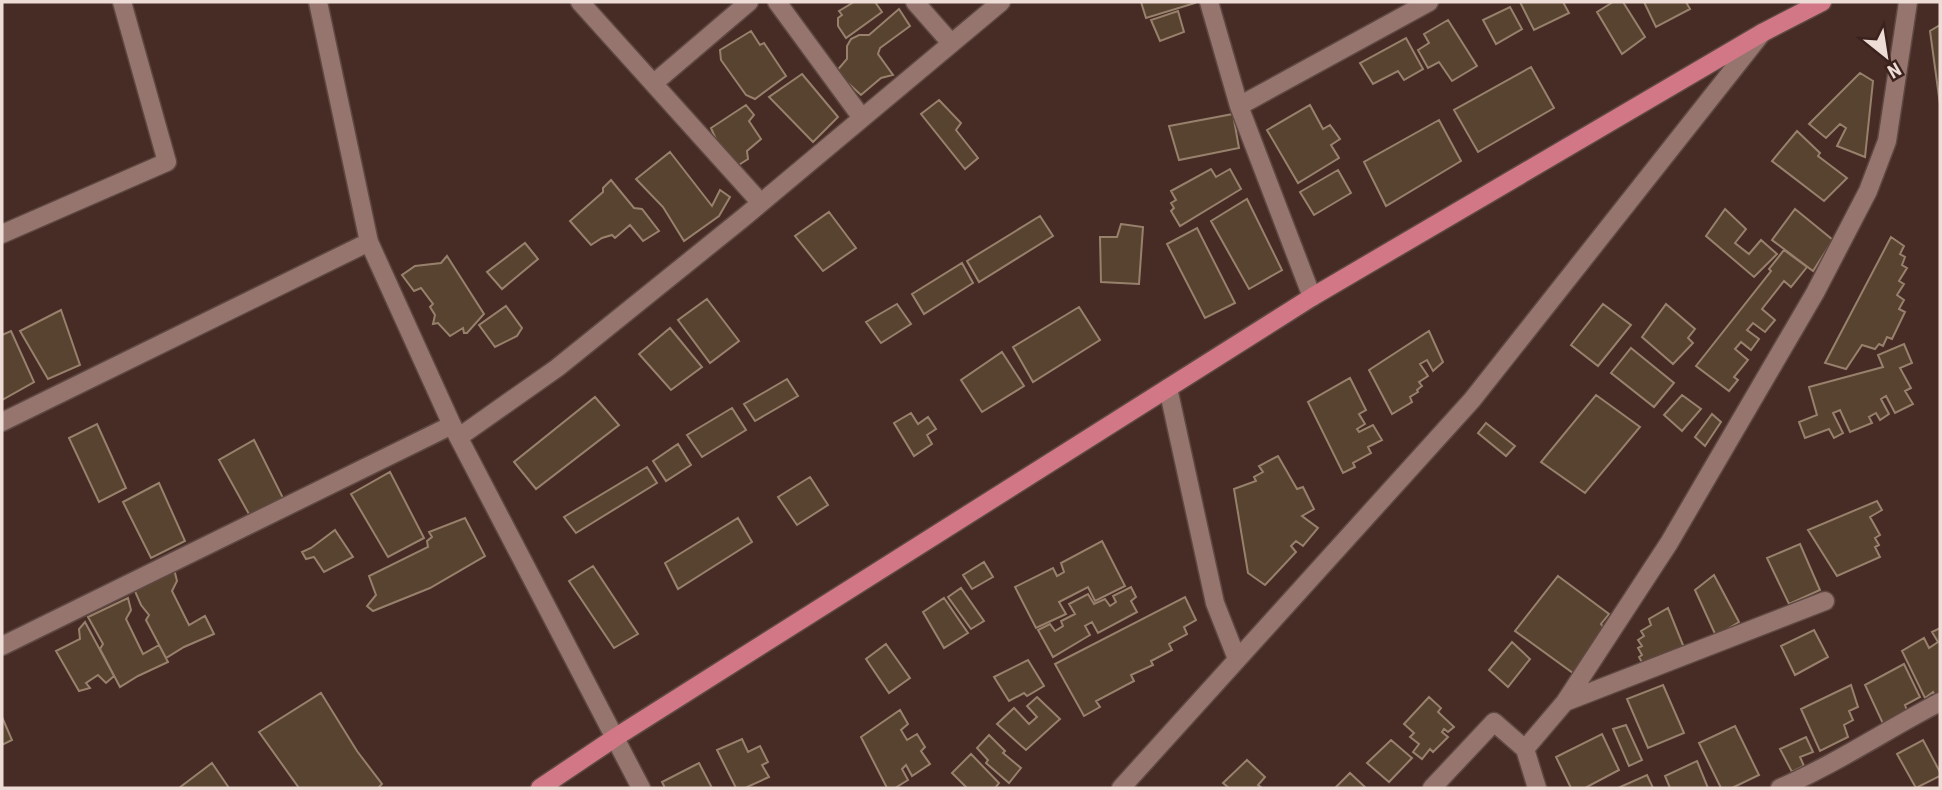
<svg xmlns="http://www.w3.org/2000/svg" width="1942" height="790" viewBox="0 0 1942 790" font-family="'Roboto Condensed',sans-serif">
	<rect width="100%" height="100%" fill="#472c25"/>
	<path fill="#584330" stroke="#98816c" stroke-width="2" d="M854 2H875L882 12 846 38 838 26V18L842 15 839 11Z
		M1141 2H1195V3L1146 18Z
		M1520 2H1563L1569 13 1534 30Z
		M1613 2H1623L1645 37 1622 54 1597 12Z
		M1644 2H1686L1690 9 1656 27Z
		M1510 7 1522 29 1496 44 1483 20Z
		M899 9 910 26 880 48 878 54 893 75 881 78 861 95 848 83 839 81 835 73 847 59V46L851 39 859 35H869Z
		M1178 11 1184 32 1160 41 1151 20Z
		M1448 20 1477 66 1452 81 1439 62 1428 68 1418 50 1429 43 1424 34Z
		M1940 25V104L1930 31Z
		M751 31 760 45 764 43 786 76 755 99 746 95 721 60 720 50Z
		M1406 38 1423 69 1404 80 1398 71 1373 84 1360 63Z
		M1531 67 1554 108 1478 152 1454 110Z
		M1860 73 1873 81 1865 157 1837 146 1846 128 1840 124 1826 138 1809 124Z
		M802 74 838 117 813 142 769 97Z
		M939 100 961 123 956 130 978 158 965 169 921 114Z
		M746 105 754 115 749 121 761 139 747 151 748 159 734 168 718 144 711 128Z
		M1310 105 1323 129 1330 125 1340 139 1331 145 1339 158 1298 183 1267 130Z
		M1233 114 1239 148 1179 160 1169 126Z
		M1439 120 1461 161 1386 206 1364 162Z
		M1797 131 1820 153 1818 156 1847 178 1824 201 1772 161Z
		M670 152 712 206 720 190 730 197 719 216 684 241 663 207 636 179Z
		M1211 169 1216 177 1230 169 1241 189 1180 226 1171 211 1174 208 1171 203 1176 200 1171 191Z
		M1338 170 1351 193 1314 215 1300 192Z
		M611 180 634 208 642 209 659 231 643 241 630 225 615 238 612 235 602 238 591 245 570 221 603 192V188Z
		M1247 199 1282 270 1249 289 1211 221Z
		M1725 209 1746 229 1735 243 1749 254 1761 240 1777 254 1754 277 1706 236Z
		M1795 209 1833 240 1813 271 1772 240Z
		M829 212 856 248 823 271 795 236Z
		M1040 216 1053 236 979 282 967 261Z
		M1121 224 1143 227 1139 284 1101 282 1100 237H1117Z
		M1197 228 1235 303 1205 318 1167 244Z
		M1891 237 1904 246 1900 254 1905 257 1902 265 1907 268 1899 281 1904 284 1897 295 1904 300 1899 309 1905 312 1892 339 1887 337 1883 346 1879 344 1875 349 1862 345 1846 369 1825 363Z
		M525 243 538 259 502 289 487 272Z
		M1784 250 1807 267 1791 287 1784 281 1762 309 1775 320 1765 332 1753 323 1747 330 1759 339 1751 350 1741 342 1735 349 1748 360 1734 377 1738 380 1729 391 1696 366 1771 271 1769 269Z
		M447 256 484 314 467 333H464L463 328 450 336 438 323 433 324 435 315 430 307 433 304 421 288 414 291 402 275 415 266 441 263Z
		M962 263 973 283 924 314 912 294Z
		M707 299 739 341 710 363 678 320Z
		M897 304 911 324 881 343 866 322Z
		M1603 304 1631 325 1598 366 1571 345Z
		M1666 304 1695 329 1688 338 1693 343 1673 364 1642 337Z
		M506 306 522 328 517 336 495 347 479 325Z
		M1079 307 1100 340 1033 382 1013 347Z
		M61 310 80 365 48 379 20 331Z
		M670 328 702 367 671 390 639 354Z
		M11 331 34 382 2 400V335Z
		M1429 331 1443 362 1433 371 1427 360 1420 364 1428 376 1419 382 1422 386 1417 390 1418 392 1410 397 1412 402 1392 414 1369 370Z
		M1904 344 1912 363 1900 368 1911 388 1905 391 1913 404 1895 413 1886 396 1881 399 1889 414 1880 420 1876 413 1869 417 1872 423 1850 432 1840 410 1833 413 1843 433 1834 438 1829 429 1805 438 1799 422 1817 415 1809 387 1883 367 1878 355Z
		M1631 348 1674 383 1654 407 1611 373Z
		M1002 352 1024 386 982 412 961 380Z
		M1350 378 1366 410 1359 414 1365 424 1357 429 1359 432 1373 425 1382 440 1368 447 1371 453 1353 463 1355 467 1343 473 1308 402Z
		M787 379 798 396 755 421 744 404Z
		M1596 395 1640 427 1585 493 1541 462Z
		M1682 395 1701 409 1682 431 1664 415Z
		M595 397 619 425 536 489 514 462Z
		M732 408 746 430 702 457 687 435Z
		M911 413 918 424 928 417 936 429 927 435 932 444 914 456 894 423Z
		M1712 414 1721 422 1705 446 1695 437Z
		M1486 423 1515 446 1506 456 1478 433Z
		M97 424 126 488 99 502 69 438Z
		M254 440 283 498 250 516 219 460Z
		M678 444 691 465 666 481 653 461Z
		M1278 456 1297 489 1303 487 1314 509 1302 516 1318 528 1303 546 1296 541 1291 546 1296 552 1265 585 1248 573 1234 489 1256 481 1254 477 1263 472 1259 466Z
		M647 467 657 483 576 533 564 517Z
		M390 472 424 538 388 557 351 494Z
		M810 477 828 505 797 525 778 497Z
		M159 483 185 541 151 558 123 502Z
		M1877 501 1882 510 1870 517 1880 535 1875 538 1879 545 1875 547 1880 557 1837 576 1808 530Z
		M465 518 485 556 430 588 373 611 367 606 376 595 369 576 428 547 427 541 432 537 429 532Z
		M738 518 752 542 678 589 665 563Z
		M335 530 353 557 324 572 314 557 306 559 302 552 311 548Z
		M1102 541 1125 586 1095 601 1088 587 1059 602 1066 614 1036 628 1015 587 1053 568 1057 576 1064 572 1061 563Z
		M1800 544 1820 590 1789 604 1767 558Z
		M984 562 993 577 972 589 963 575Z
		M593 566 638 634 614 648 569 581Z
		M174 569 177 581 172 591 189 625 205 616 214 634 184 647 166 658 146 620 149 615 141 605 134 589Z
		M1714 575 1739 622 1716 636 1695 590Z
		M1558 576 1609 614 1601 624 1604 628 1573 673 1515 631Z
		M1131 587 1136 597 1131 601 1137 612 1098 633 1092 622 1085 626 1090 635 1053 657 1038 630 1050 624 1055 631 1063 626 1061 621 1075 614 1069 604 1088 594 1094 604 1105 599 1110 606 1116 602 1113 596Z
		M961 588 984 621 971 629 948 597Z
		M1185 597 1196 620 1184 627 1187 634 1169 644 1172 650 1151 661 1153 665 1131 675 1134 681 1096 701 1100 707 1084 716 1055 664Z
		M128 598 131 610 126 619 143 654 159 645 168 662 138 676 120 687 100 649 103 644 88 617Z
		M944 598 968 633 944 648 923 612Z
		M1668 608 1685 650 1645 668 1639 657 1642 655 1638 648 1642 646 1638 640 1644 636 1641 631 1651 625 1649 619Z
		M85 622 114 676 106 683 98 675 86 683 90 688 79 691 56 651 80 639 79 629Z
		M1940 628V697L1937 699 1933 692 1925 698 1902 651 1924 638 1929 648 1938 642 1932 632Z
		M1814 630 1828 657 1795 675 1781 646Z
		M1512 642 1530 659 1508 687 1489 670Z
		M886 644 910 678 889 693 866 659Z
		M1028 660 1044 686 1027 696 1024 693 1009 701 994 677Z
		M1904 664 1920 697 1905 705 1909 716 1885 728 1865 685Z
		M1663 685 1684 733 1648 748 1627 699Z
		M1851 685 1858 707 1849 711 1853 720 1844 725 1848 737 1820 751 1801 709Z
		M321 693 357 751 382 784 378 788H299L259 732Z
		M1037 697 1060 719 1026 750 997 724 1014 708 1029 724 1037 717 1027 706Z
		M1429 697 1441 708 1438 712 1454 727 1448 732 1444 729 1442 732 1448 737 1433 752 1430 749 1422 759 1413 752 1419 744 1410 737 1414 733 1404 724Z
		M900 710 908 724 901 730 907 740 917 734 925 747 921 751 930 764 912 776 906 765 902 769 908 780 895 788H887L861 737Z
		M2 717 12 740 2 745Z
		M1626 725 1642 760 1629 766 1613 729Z
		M1735 726 1759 775 1732 788H1721L1699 743Z
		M1602 734 1619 770 1585 788H1571L1556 757Z
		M989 735 1005 751 1003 753 1021 768 1009 783 986 763 988 760 977 748Z
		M1806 737 1813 752 1800 757 1804 766 1792 772 1780 749Z
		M742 739 748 752 760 746 768 762 762 765 769 777 745 788H736L717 750Z
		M1391 740 1412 758 1389 782 1367 763Z
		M1923 740 1940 772V776L1916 788 1897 754Z
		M971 754 999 783 995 788H967L952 773Z
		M1247 760 1265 777 1258 785 1262 788H1229L1223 783Z
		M1697 761 1708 788H1670L1665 776Z
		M212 763 229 788H179Z
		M699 763 712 788H665L662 782Z
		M1350 773 1366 788H1335Z
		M1647 775 1653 788H1618Z"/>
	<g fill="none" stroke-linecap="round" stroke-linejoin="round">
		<g stroke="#5e4842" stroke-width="21">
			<path id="street" d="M318 2 369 242 452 425 641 788
				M580 2 761 203
				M777 2 862 118
				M915 2 951 43
				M1209 2 1239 106 1312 297
				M654 83 749 2
				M1239 106 1429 2
				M2 234 167 162 122 2
				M1168 388 1215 603 1237 659
				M2 422 369 242
				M459 437 557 368 743 218 1001 2
				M2 646 452 425
				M1565 702 1825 601
				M1121 788 1472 400 1762 33
				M1432 788 1494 722 1525 749
				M1537 788 1525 749 1565 702 1669 543 1815 293 1868 191 1887 141 1908 2
				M1780 788C1836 764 1886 730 1940 702"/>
		</g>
		<g stroke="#5e4842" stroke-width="21">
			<path id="primary" d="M540 788 616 737 1312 297 1762 33 1822 2"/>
		</g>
		<use href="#street" stroke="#95756d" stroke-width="18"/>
		<use href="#primary" stroke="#d17786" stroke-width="18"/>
	</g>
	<rect width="1942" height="790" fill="none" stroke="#eedcd7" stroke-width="7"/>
	<g transform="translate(1886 56) rotate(150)" stroke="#3c221c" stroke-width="5" paint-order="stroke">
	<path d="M0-5L12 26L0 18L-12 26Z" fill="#eedcd7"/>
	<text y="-10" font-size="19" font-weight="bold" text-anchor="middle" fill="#eedcd7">N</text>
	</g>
</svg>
